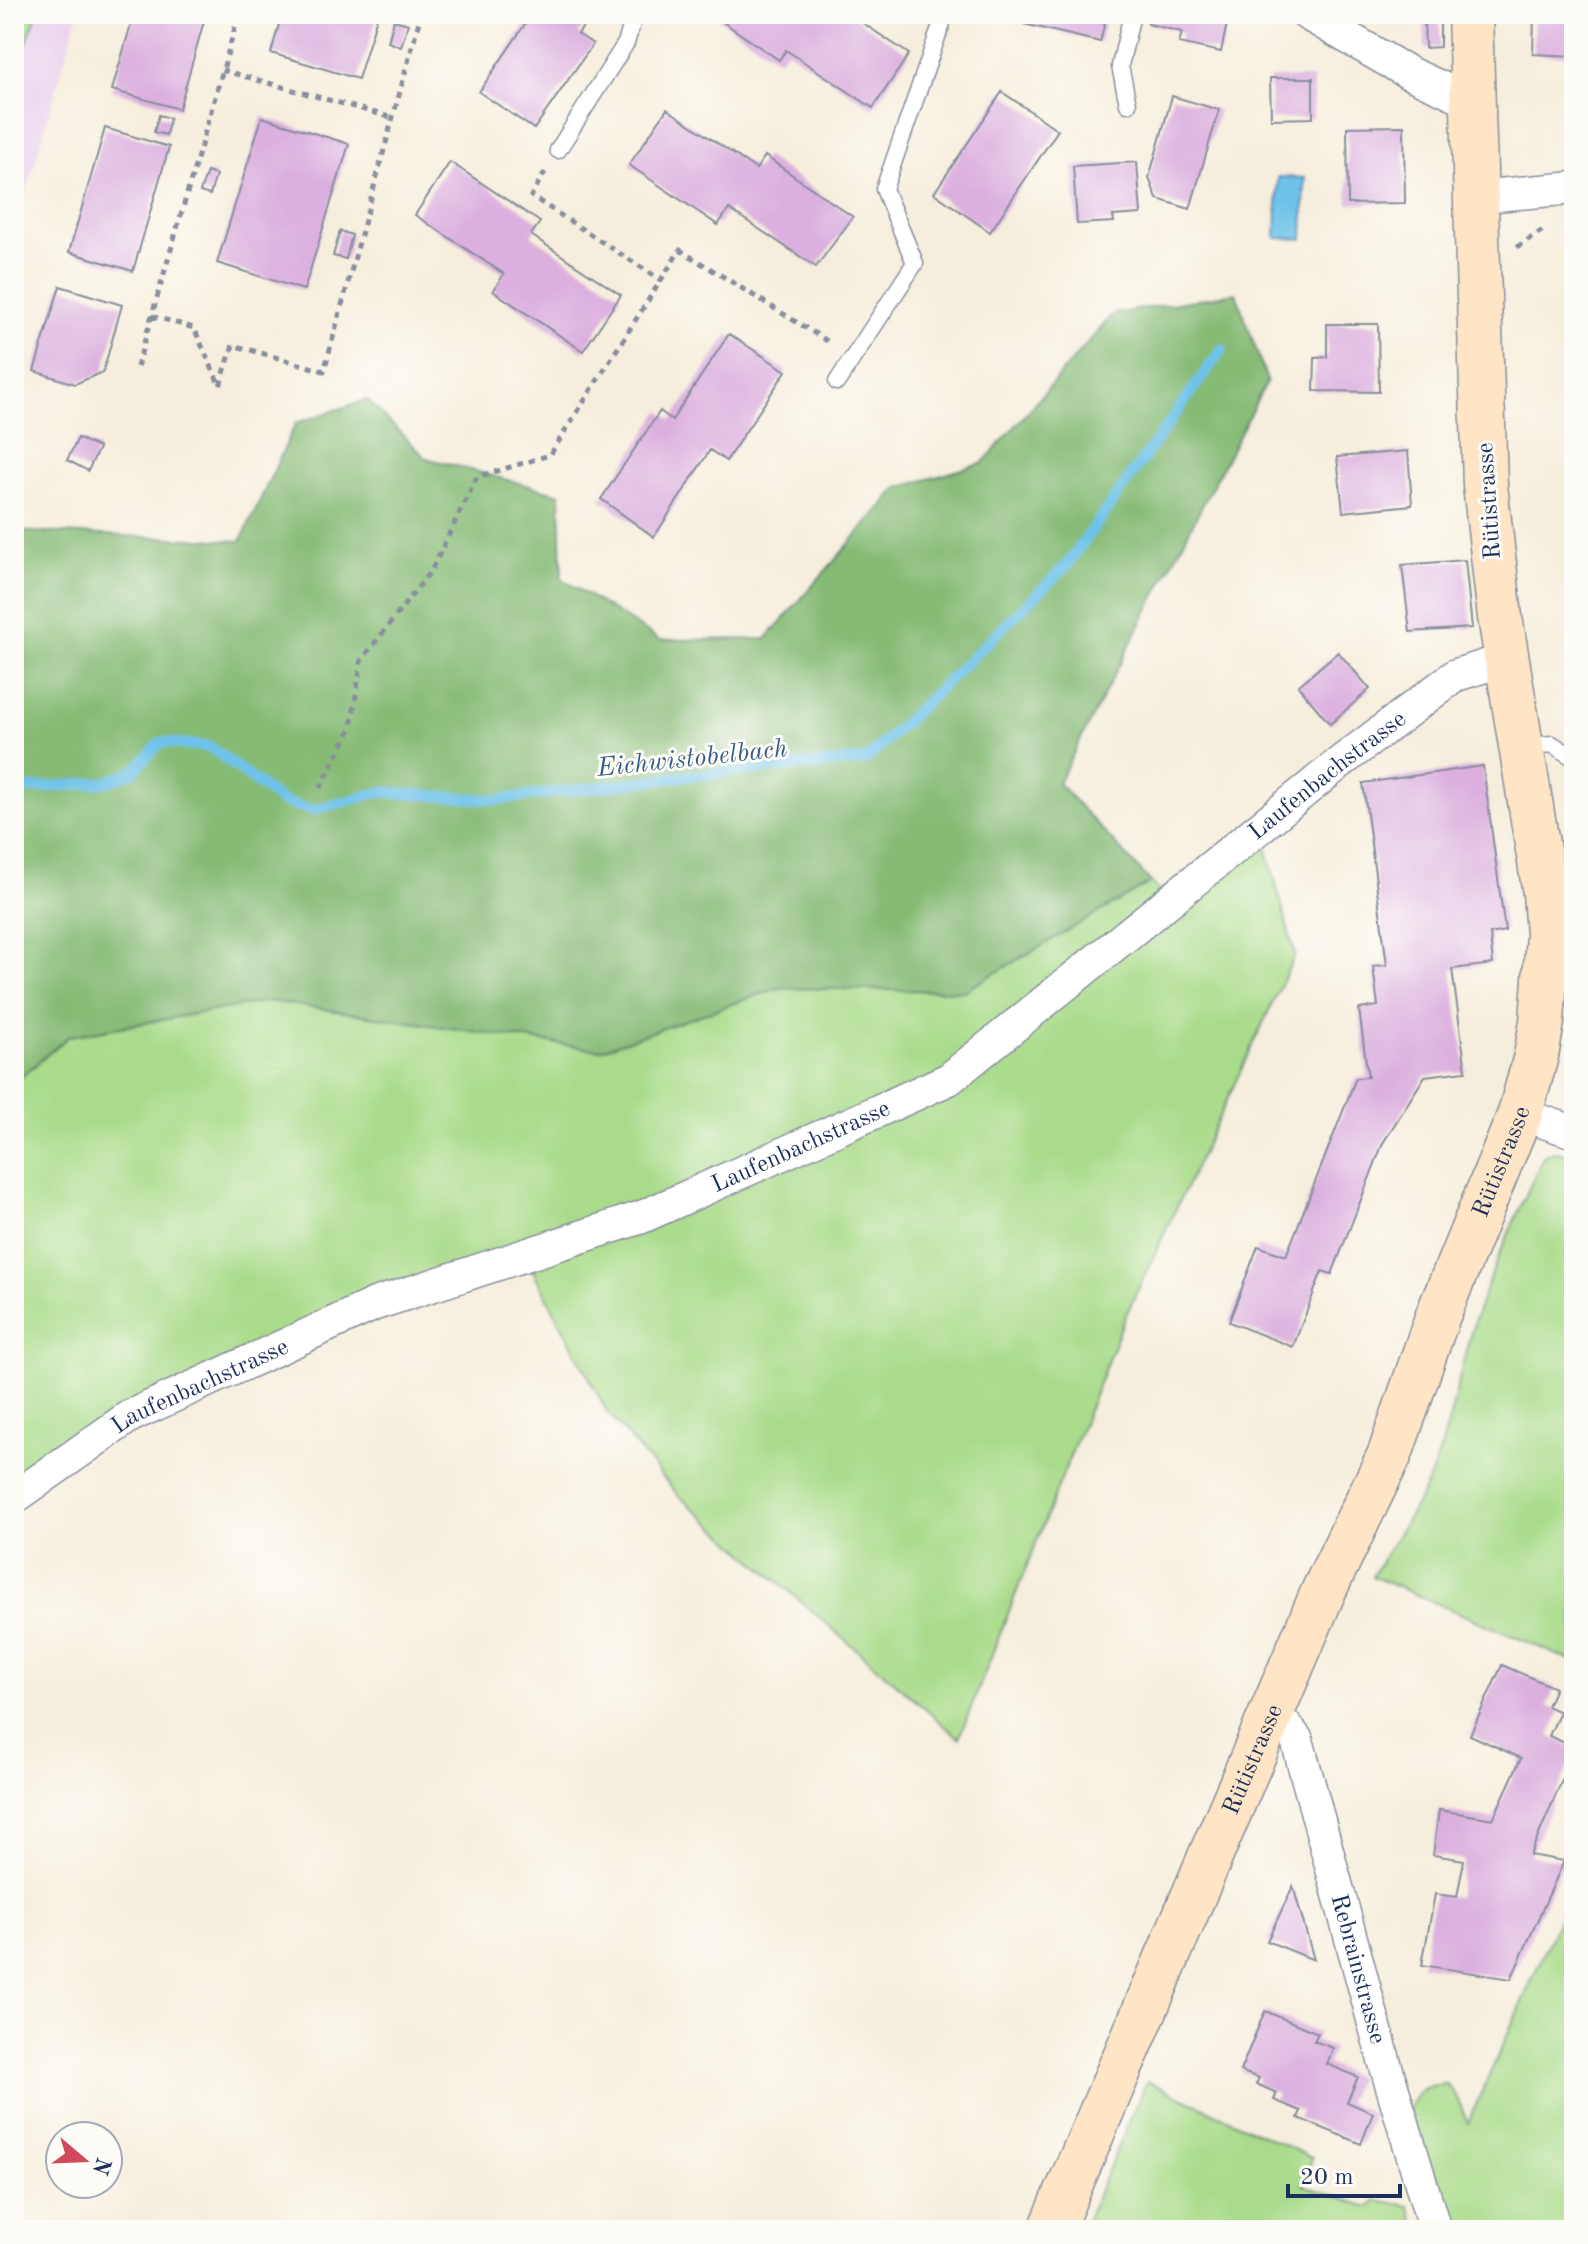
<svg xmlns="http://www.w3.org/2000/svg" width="1588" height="2244" viewBox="0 0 1588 2244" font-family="'Old Standard TT',serif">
	<rect width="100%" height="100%" fill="#fdfcf7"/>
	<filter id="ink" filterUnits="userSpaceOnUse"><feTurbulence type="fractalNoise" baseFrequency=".0125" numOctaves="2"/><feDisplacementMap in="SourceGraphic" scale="16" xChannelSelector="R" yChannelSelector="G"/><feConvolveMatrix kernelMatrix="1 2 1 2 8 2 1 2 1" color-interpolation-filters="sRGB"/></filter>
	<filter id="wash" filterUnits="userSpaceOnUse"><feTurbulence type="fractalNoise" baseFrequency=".006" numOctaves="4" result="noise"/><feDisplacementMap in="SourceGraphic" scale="32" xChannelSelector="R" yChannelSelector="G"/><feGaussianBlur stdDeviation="1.8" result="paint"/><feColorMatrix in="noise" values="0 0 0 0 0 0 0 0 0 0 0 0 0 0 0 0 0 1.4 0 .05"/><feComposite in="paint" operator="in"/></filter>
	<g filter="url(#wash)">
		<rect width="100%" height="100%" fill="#f6eedc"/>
		<path fill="#e9d1ed" d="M14 14H78L14 235Z"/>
		<path fill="#a9db8a" stroke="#628574" stroke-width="2" d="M14 14H37L14 77Z
			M1261 828 1295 955 1125 1317 959 1738 679 1496 607 1412 525 1255 130 1416 14 1498V1083L69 1036 269 1001 600 1050 778 988 964 991 1151 882 1169 901Z
			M1556 1152 1574 1156V1662L1372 1576C1390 1545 1413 1514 1428 1482 1450 1432 1456 1387 1470 1336 1488 1273 1518 1214 1544 1155Z
			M1574 1885V2230H1445L1408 2112C1417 2089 1423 2085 1447 2084L1455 2094 1468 2123Z
			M1147 2081 1312 2158 1303 2185 1368 2207 1377 2200 1409 2206 1414 2220 1410 2230H1082Z"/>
		<path fill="#86bb76" stroke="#50756a" stroke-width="2" d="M1236 293 1267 381 1058 783 1151 882 964 991 778 988 600 1050 269 1001 69 1036 14 1083V531L241 541 296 423 367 400 426 458 560 494 562 579 660 640 766 639 898 488 983 463 1113 314Z"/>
		<path fill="#6ec2ea" stroke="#4478a4" stroke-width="2" d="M1278 177 1305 178 1303 239 1276 238Z"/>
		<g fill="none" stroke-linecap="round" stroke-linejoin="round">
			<path stroke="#6ec2ea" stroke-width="11" d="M14 790 106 782 133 772 161 742 210 747 282 802 313 810 381 792 496 800 685 776 866 760 1067 565 1222 349"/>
		</g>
		<g id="blocks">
			<path fill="#dbb0df" d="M134 14H206L179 109 112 90Z
				M282 14H378L358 79 271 53Z
				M532 14H592L578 34 593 44 534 129 479 92Z
				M711 14H849L909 54 873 108 786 50 779 60Z
				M1026 14H1107L1100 42 1024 24Z
				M1150 14H1229L1221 52 1179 43 1182 32 1148 24Z
				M1534 14H1574V56L1533 54Z
				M1424 18H1440V47L1425 48Z
				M394 20 408 24 401 47 388 42Z
				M1270 78H1313V118L1271 119Z
				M1002 92 1058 130 990 232 934 193Z
				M1172 96 1219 110 1190 209 1157 199 1149 178Z
				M667 109 756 169 765 156 853 217 816 267 729 209 718 225 629 165Z
				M159 115 170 118 166 135 154 132Z
				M262 117 349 144 304 290 217 263Z
				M1404 126 1405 203 1348 204 1347 127Z
				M105 128 169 147 133 271 69 252Z
				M450 162 540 222 531 235 621 295 583 351 493 291 504 274 415 215Z
				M1137 162 1141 214 1113 216 1114 222 1077 224 1073 166Z
				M207 172 216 175 210 195 200 192Z
				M340 231 352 235 346 259 333 256Z
				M60 286 122 305 103 372 75 384 34 371Z
				M1327 324H1378L1379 392 1314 391 1315 358 1327 357Z
				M729 334 786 371 726 461 710 450 654 537 601 499 660 411 672 420Z
				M78 438 99 448 88 471 67 460Z
				M1408 451 1412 505 1343 512 1337 457Z
				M1465 560 1472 628 1410 632 1402 565Z
				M1338 652 1370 689 1330 724 1298 686Z
				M1483 766 1505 931 1490 934 1493 964 1452 969 1466 1071 1425 1076 1383 1143 1332 1274 1322 1271 1293 1347 1229 1322 1258 1246 1286 1256 1356 1078 1368 1077 1359 1009 1378 1006 1373 966 1387 965 1363 783Z
				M1502 1665 1555 1688 1547 1706 1560 1712 1549 1736 1574 1747V1753L1530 1855 1564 1861 1511 1979 1422 1965 1435 1894 1457 1897 1464 1860 1433 1855 1439 1810 1493 1819 1521 1758 1470 1735Z
				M1293 1886 1314 1960 1267 1941Z
				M1265 2011 1318 2033 1314 2041 1333 2048 1327 2064 1358 2077 1347 2102 1373 2113 1361 2144 1298 2118 1301 2111 1274 2100 1277 2093 1256 2084 1259 2078 1240 2071Z"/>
		</g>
	</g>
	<g filter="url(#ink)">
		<use href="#blocks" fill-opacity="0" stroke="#888e9d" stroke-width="2"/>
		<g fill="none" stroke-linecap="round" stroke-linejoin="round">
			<g stroke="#888e9d" stroke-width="19">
				<path id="service" d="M1128 104 1120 66 1132 14
					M558 150 626 43 635 14
					M837 382 915 263 884 189 945 14
					M1525 747 1552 744 1574 758"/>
			</g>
			<g stroke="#888e9d" stroke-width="35">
				<g id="minor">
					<path d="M1307 14 1409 73 1473 102"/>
					<path d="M1475 197 1574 188"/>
					<path d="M1520 1114 1574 1132"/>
					<path id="s1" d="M14 1498 130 1416 375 1304 642 1217 949 1079 1342 761 1456 675 1508 659"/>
					<path id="s2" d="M1272 1716 1287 1727 1297 1740 1384 2060 1435 2230"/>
				</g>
			</g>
			<g stroke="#888e9d" stroke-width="47">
				<g id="secondary">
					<path id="s3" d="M1051 2230 1324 1590 1390 1454 1438 1315 1520 1114 1536 1056 1542 1022 1548 935 1545 893 1500 617 1485 485 1470 14"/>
				</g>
			</g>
			<path stroke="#888e9d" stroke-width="5" stroke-dasharray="6 6" stroke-linecap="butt" d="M222 70 393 118
				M545 172 531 196 661 280
				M1517 247 1546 228
				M152 316 194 328 220 386 233 345 324 371 421 14
				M137 367 239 14
				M320 788 351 729 361 661 432 569 477 477 550 455 680 250 832 344"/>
			<use href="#service" stroke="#fff" stroke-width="16"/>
			<use href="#minor" stroke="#fff" stroke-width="32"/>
			<use href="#secondary" stroke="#fee5c5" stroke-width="44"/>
		</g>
	</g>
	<g text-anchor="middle" stroke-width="6" stroke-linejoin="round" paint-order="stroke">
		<g font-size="24" fill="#1b2f5e" stroke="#fdfcf7">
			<text transform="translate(1488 501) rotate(-94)" y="8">Rütistrasse</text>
			<text dy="8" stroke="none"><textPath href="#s1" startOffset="1514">Laufenbachstrasse</textPath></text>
			<text dy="8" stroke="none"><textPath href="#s1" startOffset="866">Laufenbachstrasse</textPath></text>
			<text dy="8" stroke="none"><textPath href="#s3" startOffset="1160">Rütistrasse</textPath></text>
			<text dy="8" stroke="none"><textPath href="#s1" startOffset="218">Laufenbachstrasse</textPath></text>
			<text dy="8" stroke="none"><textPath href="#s3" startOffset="512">Rütistrasse</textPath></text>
			<text dy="8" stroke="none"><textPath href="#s2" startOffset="272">Rebrainstrasse</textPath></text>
		</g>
		<g font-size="26" font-style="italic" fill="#345b88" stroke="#fdfcf7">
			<text transform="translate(692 757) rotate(-6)" y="9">Eichwistobelbach</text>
		</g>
	</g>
	<rect width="1588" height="2244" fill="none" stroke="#fdfcf7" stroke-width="48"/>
	<g transform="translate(84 2160) rotate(109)"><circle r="38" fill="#fdfcf7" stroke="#a3aaba" stroke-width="2"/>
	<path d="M0-6L14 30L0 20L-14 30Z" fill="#d1495b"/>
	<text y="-12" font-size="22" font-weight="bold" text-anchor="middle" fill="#1b2f5e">N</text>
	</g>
	<path d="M1288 2184v12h112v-12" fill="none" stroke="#1b2f5e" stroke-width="4"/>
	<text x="1300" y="2184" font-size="24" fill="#1b2f5e" stroke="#fdfcf7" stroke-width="6" paint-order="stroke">20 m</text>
</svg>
